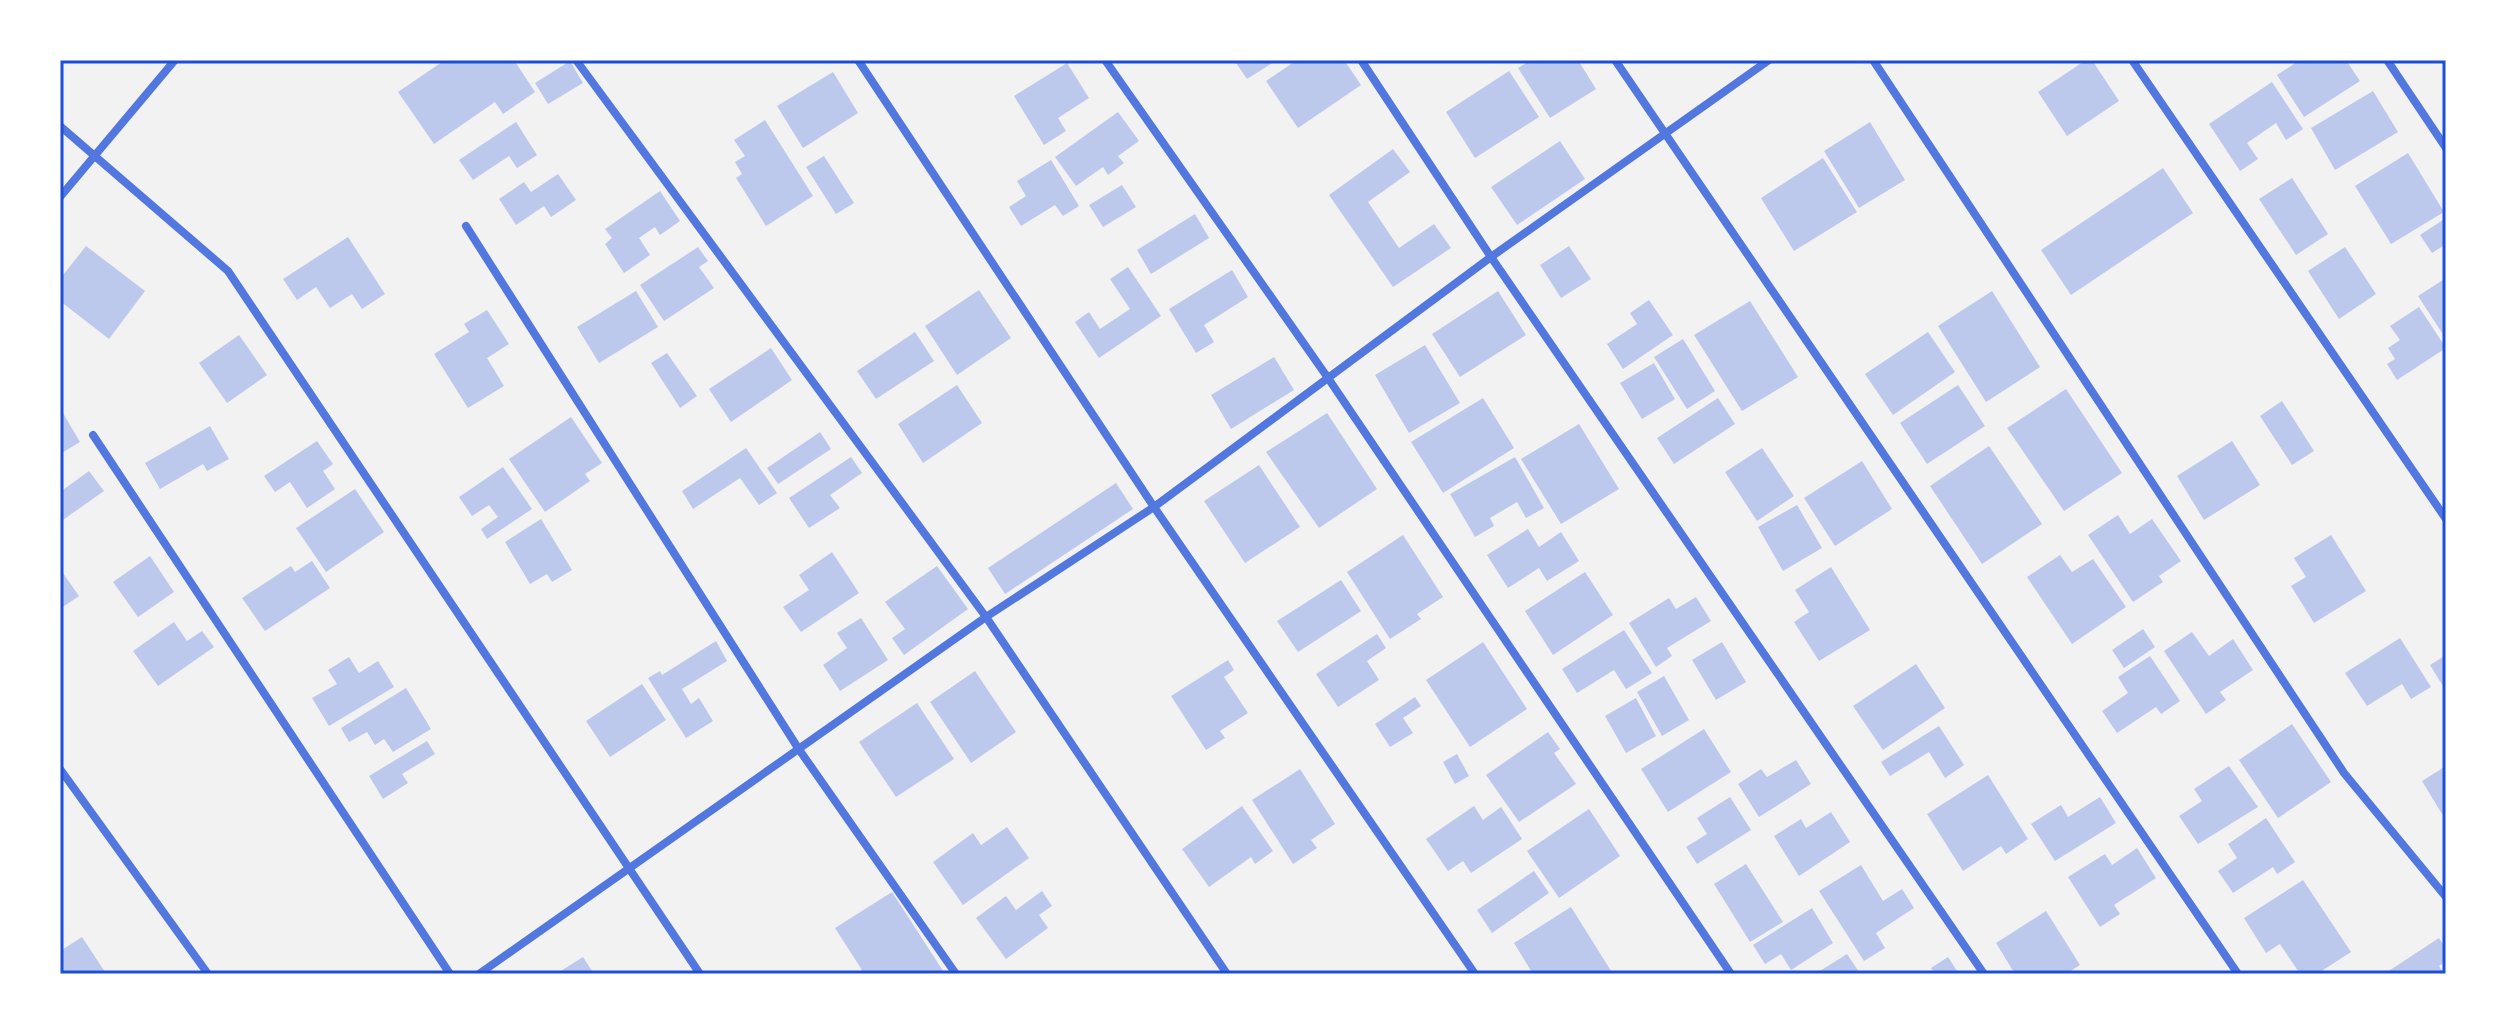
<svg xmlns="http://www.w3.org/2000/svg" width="2506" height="1034" viewBox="0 0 2506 1034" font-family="Spectral,serif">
	<rect width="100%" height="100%" fill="#f2f2f2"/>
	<path fill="#bdc9ec" d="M445 60H514L535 92 503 114 495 102 434 144 398 92Z
		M1234 60H1277L1247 79Z
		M1297 60H1344L1361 85 1298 128 1266 81Z
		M1531 60H1578L1596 89 1550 118 1518 68Z
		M2086 60H2092L2119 101 2067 136 2038 92Z
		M2300 60H2346L2360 81 2304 117 2277 75Z
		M570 61 583 83 548 104 535 83Z
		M1067 63 1089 98 1058 118 1066 131 1044 145 1014 96Z
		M1509 71 1539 117 1475 158 1446 112Z
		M833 72 858 113 803 148 777 106Z
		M2272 82 2303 129 2286 140 2276 123 2247 143 2258 159 2240 171 2209 124Z
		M2373 91 2398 132 2335 170 2311 128Z
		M1118 112 1139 141 1118 156 1124 163 1108 175 1103 167 1076 186 1055 157Z
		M765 120 813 196 766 226 736 178 742 174 735 162 745 156 734 140Z
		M516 122 537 155 517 168 509 156 473 180 459 160Z
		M1870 122 1905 180 1859 208 1824 151Z
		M1560 141 1585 179 1517 225 1491 187Z
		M1393 149 1410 172 1368 202 1399 248 1434 224 1451 248 1393 287 1329 195Z
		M2408 153 2444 212 2391 244 2355 186Z
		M824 156 854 203 836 214 806 167Z
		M1823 158 1857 212 1794 251 1761 198Z
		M1051 160 1079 206 1063 216 1055 205 1021 226 1009 207 1026 196 1017 181Z
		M2163 168 2193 213 2071 295 2041 250Z
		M558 174 576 200 551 217 544 206 516 225 499 199 524 182 531 192Z
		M2292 178 2328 234 2296 255 2259 199Z
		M1122 185 1136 207 1103 227 1089 205Z
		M660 191 680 221 660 235 655 227 639 238 650 255 624 273 605 244 612 238 605 229Z
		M1195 214 1209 238 1151 274 1137 250Z
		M2446 218V244L2432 253 2420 235Z
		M348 237 385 294 362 309 352 294 330 308 316 287 297 300 283 279Z
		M86 246 145 291 109 339 60 301V279Z
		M1569 246 1591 279 1561 298 1540 265Z
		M698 247 708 261 699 267 714 288 664 321 640 285Z
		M2345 247 2376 294 2339 319 2308 271Z
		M1128 267 1161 316 1099 358 1075 322 1089 312 1100 329 1130 309 1110 279Z
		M1232 270 1248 297 1204 325 1214 342 1196 353 1169 309Z
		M2446 278V339L2418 296Z
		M979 290 1011 338 957 375 925 326Z
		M636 291 658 327 599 363 577 327Z
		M1498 291 1526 335 1460 377 1432 334Z
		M1992 291 2040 367 1986 402 1938 326Z
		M1649 300 1673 335 1623 369 1607 344 1637 324 1630 313Z
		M1750 301 1798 377 1742 411 1694 335Z
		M2419 307 2446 348 2397 380 2387 364 2395 359 2388 348 2400 340 2390 326Z
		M487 310 509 344 487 358 504 386 468 408 434 354 469 332 464 324Z
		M915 332 934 361 876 399 857 371Z
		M1928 332 1955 372 1893 415 1865 374Z
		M239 335 267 375 227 403 199 363Z
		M1683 339 1715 391 1687 409 1654 357Z
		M1425 345 1460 403 1409 433 1375 375Z
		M771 348 792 380 731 422 709 389Z
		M667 353 697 396 680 408 651 363Z
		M1274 357 1294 390 1231 429 1211 395Z
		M1654 363 1675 399 1642 419 1620 383Z
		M957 385 982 423 923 463 898 424Z
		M1958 385 1985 426 1927 464 1900 423Z
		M2066 389 2122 473 2064 511 2007 428Z
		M1483 398 1514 448 1443 493 1411 442Z
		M1718 398 1735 424 1674 464 1657 438Z
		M2282 401 2314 451 2292 465 2260 416Z
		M60 408 80 442 60 454Z
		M1327 413 1377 489 1319 528 1266 452Z
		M571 417 602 463 585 474 590 481 545 512 509 459Z
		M1579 424 1619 489 1561 524 1521 459Z
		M210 426 229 459 207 471 203 464 160 489 145 463Z
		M820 432 831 449 778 484 767 468Z
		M317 441 333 464 323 471 335 489 307 508 290 482 275 492 264 476Z
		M2232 441 2260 485 2204 520 2177 476Z
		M1989 446 2042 524 1982 564 1930 486Z
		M746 448 777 493 759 505 740 478 693 509 682 491Z
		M1762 448 1794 496 1757 521 1725 472Z
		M851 457 862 473 830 495 840 508 809 528 789 498Z
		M1515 457 1544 508 1526 518 1517 502 1490 518 1494 526 1475 537 1450 494Z
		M1862 461 1892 509 1835 546 1804 498Z
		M1259 465 1300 527 1245 563 1204 501Z
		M503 467 532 509 487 539 481 529 498 517 489 505 472 516 459 497Z
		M89 471 104 491 60 522V492Z
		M1116 483 1133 509 1005 594 988 568Z
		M355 489 384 532 326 572 296 528Z
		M1797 505 1822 548 1783 571 1758 527Z
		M2118 515 2130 534 2152 519 2181 561 2159 576 2163 582 2133 602 2088 535Z
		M541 519 572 570 552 582 547 574 530 584 505 542Z
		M1528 529 1539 547 1561 532 1579 561 1547 581 1539 568 1508 588 1487 555Z
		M1403 535 1443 597 1417 614 1421 619 1390 639 1347 572Z
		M2331 535 2366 591 2314 623 2291 586 2306 577 2294 558Z
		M832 552 859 593 801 632 783 607 809 590 799 575Z
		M2060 555 2072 572 2093 559 2126 607 2072 644 2027 577Z
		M150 556 174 592 138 617 113 582Z
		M312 561 330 588 265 631 242 598 291 566 295 572Z
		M937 566 968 609 904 655 892 638 905 629 885 602Z
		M1831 567 1870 630 1819 661 1794 622 1809 612 1795 590Z
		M60 569 79 596 60 609Z
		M1585 572 1613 615 1553 655 1525 611Z
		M1341 580 1361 611 1298 652 1277 621Z
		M1696 597 1711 621 1667 648 1672 656 1656 667 1629 623 1669 598 1676 609Z
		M861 618 888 660 840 691 823 665 847 648 837 633Z
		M174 622 187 641 202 631 214 647 158 686 133 651Z
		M2143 629 2155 647 2124 668 2112 650Z
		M1624 630 1652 673 1626 689 1614 670 1577 693 1562 669Z
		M2192 632 2209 656 2233 639 2253 670 2220 692 2226 700 2206 714 2164 651Z
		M1377 634 1386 648 1367 661 1379 680 1338 707 1316 674Z
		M2400 638 2431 687 2411 699 2402 684 2367 706 2345 673Z
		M716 641 727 661 682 689 691 704 699 698 713 721 686 738 648 678 660 671 662 675Z
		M1483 642 1527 709 1470 747 1426 680Z
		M1722 642 1746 682 1716 700 1692 660Z
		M2446 655V691L2430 665Z
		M2150 656 2180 701 2161 714 2156 707 2117 733 2102 711 2128 693 2118 677Z
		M349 657 359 673 378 661 394 687 329 726 312 698 337 684 328 670Z
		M1228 660 1234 670 1224 677 1248 713 1220 731 1225 738 1206 750 1171 696Z
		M1916 664 1945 708 1883 750 1853 706Z
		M975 671 1016 732 971 763 930 702Z
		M1664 676 1689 720 1662 736 1637 692Z
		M642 684 666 720 610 757 586 721Z
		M406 688 431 729 393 752 384 739 375 745 367 732 349 742 341 728Z
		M1415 697 1421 706 1403 718 1413 733 1390 747 1375 724Z
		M1636 698 1656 736 1626 753 1605 716Z
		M917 703 954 759 896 797 859 742Z
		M2292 724 2331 782 2278 818 2239 760Z
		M1939 726 1964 765 1945 778 1929 752 1890 776 1881 762Z
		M1704 729 1731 772 1668 812 1641 769Z
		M1548 732 1560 749 1554 753 1576 784 1519 822 1486 775Z
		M427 741 435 754 402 774 408 783 383 799 369 776Z
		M1457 754 1469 776 1455 784 1443 762Z
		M1796 760 1811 784 1759 817 1738 784 1761 769 1767 777Z
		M2229 766 2258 807 2198 844 2179 816 2202 801 2194 789Z
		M2446 766V812L2442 814 2422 781Z
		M1300 769 1335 824 1311 840 1317 848 1293 864 1252 800Z
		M1988 775 2028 839 2006 854 2001 846 1963 871 1927 814Z
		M1730 797 1751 830 1697 864 1686 847 1707 834 1697 818Z
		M2100 797 2116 823 2055 861 2031 824 2061 805 2068 817Z
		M1242 806 1273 851 1255 864 1251 857 1209 887 1182 849Z
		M1474 806 1483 820 1501 807 1522 839 1471 873 1463 861 1448 871 1426 839Z
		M1589 809 1620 856 1559 898 1527 851Z
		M1831 812 1850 842 1799 876 1774 836 1801 819 1806 828Z
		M2266 818 2295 862 2277 874 2273 867 2233 893 2218 871 2237 858 2228 844Z
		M1007 827 1029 858 963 905 933 862 973 833 981 845Z
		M2137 848 2156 878 2114 905 2120 914 2100 927 2068 877 2105 854 2112 865Z
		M1746 864 1783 922 1750 942 1714 884Z
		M1861 865 1883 901 1902 889 1914 908 1876 933 1885 948 1864 961 1819 891Z
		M1534 871 1549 893 1492 933 1477 910Z
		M2303 880 2351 952 2317 974H2300L2280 944 2266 953 2244 918Z
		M1042 891 1052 906 1039 915 1048 928 1006 959 976 918 1006 896 1016 910Z
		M892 892 945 974H856L862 970 835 928Z
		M1571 907 1613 974H1533L1514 943Z
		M1812 908 1833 943 1791 970 1781 954 1765 964 1753 945Z
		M2046 911 2080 965 2066 974H2015L1996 943Z
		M82 937 105 972 60 974V951Z
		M2439 938 2446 949V961L2439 966 2444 974H2384Z
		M1847 954 1859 972 1815 974Z
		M583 957 594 974H556Z
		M1948 957 1959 974H1935L1931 968Z"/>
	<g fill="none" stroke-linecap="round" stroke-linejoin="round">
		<path stroke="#5277de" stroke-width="8" d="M576 60 986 617 1227 974
			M858 60 1154 507 1475 974
			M1105 60 1328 378 1731 974
			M1361 60 1491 257 1984 974
			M1615 60 2238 974
			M1873 60 2344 773 2446 897
			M2132 60 2446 519
			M2387 60 2446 148
			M60 126 228 271 700 974
			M60 197 175 60
			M466 226 798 748 956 974
			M93 435 450 974
			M60 769 208 974
			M479 974 986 617 1154 507 1491 257 1769 60"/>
	</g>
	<rect width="2506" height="1034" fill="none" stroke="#ffffff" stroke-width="124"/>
	<rect x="62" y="62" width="2382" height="910" fill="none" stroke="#1d4ed8" stroke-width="3"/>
</svg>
